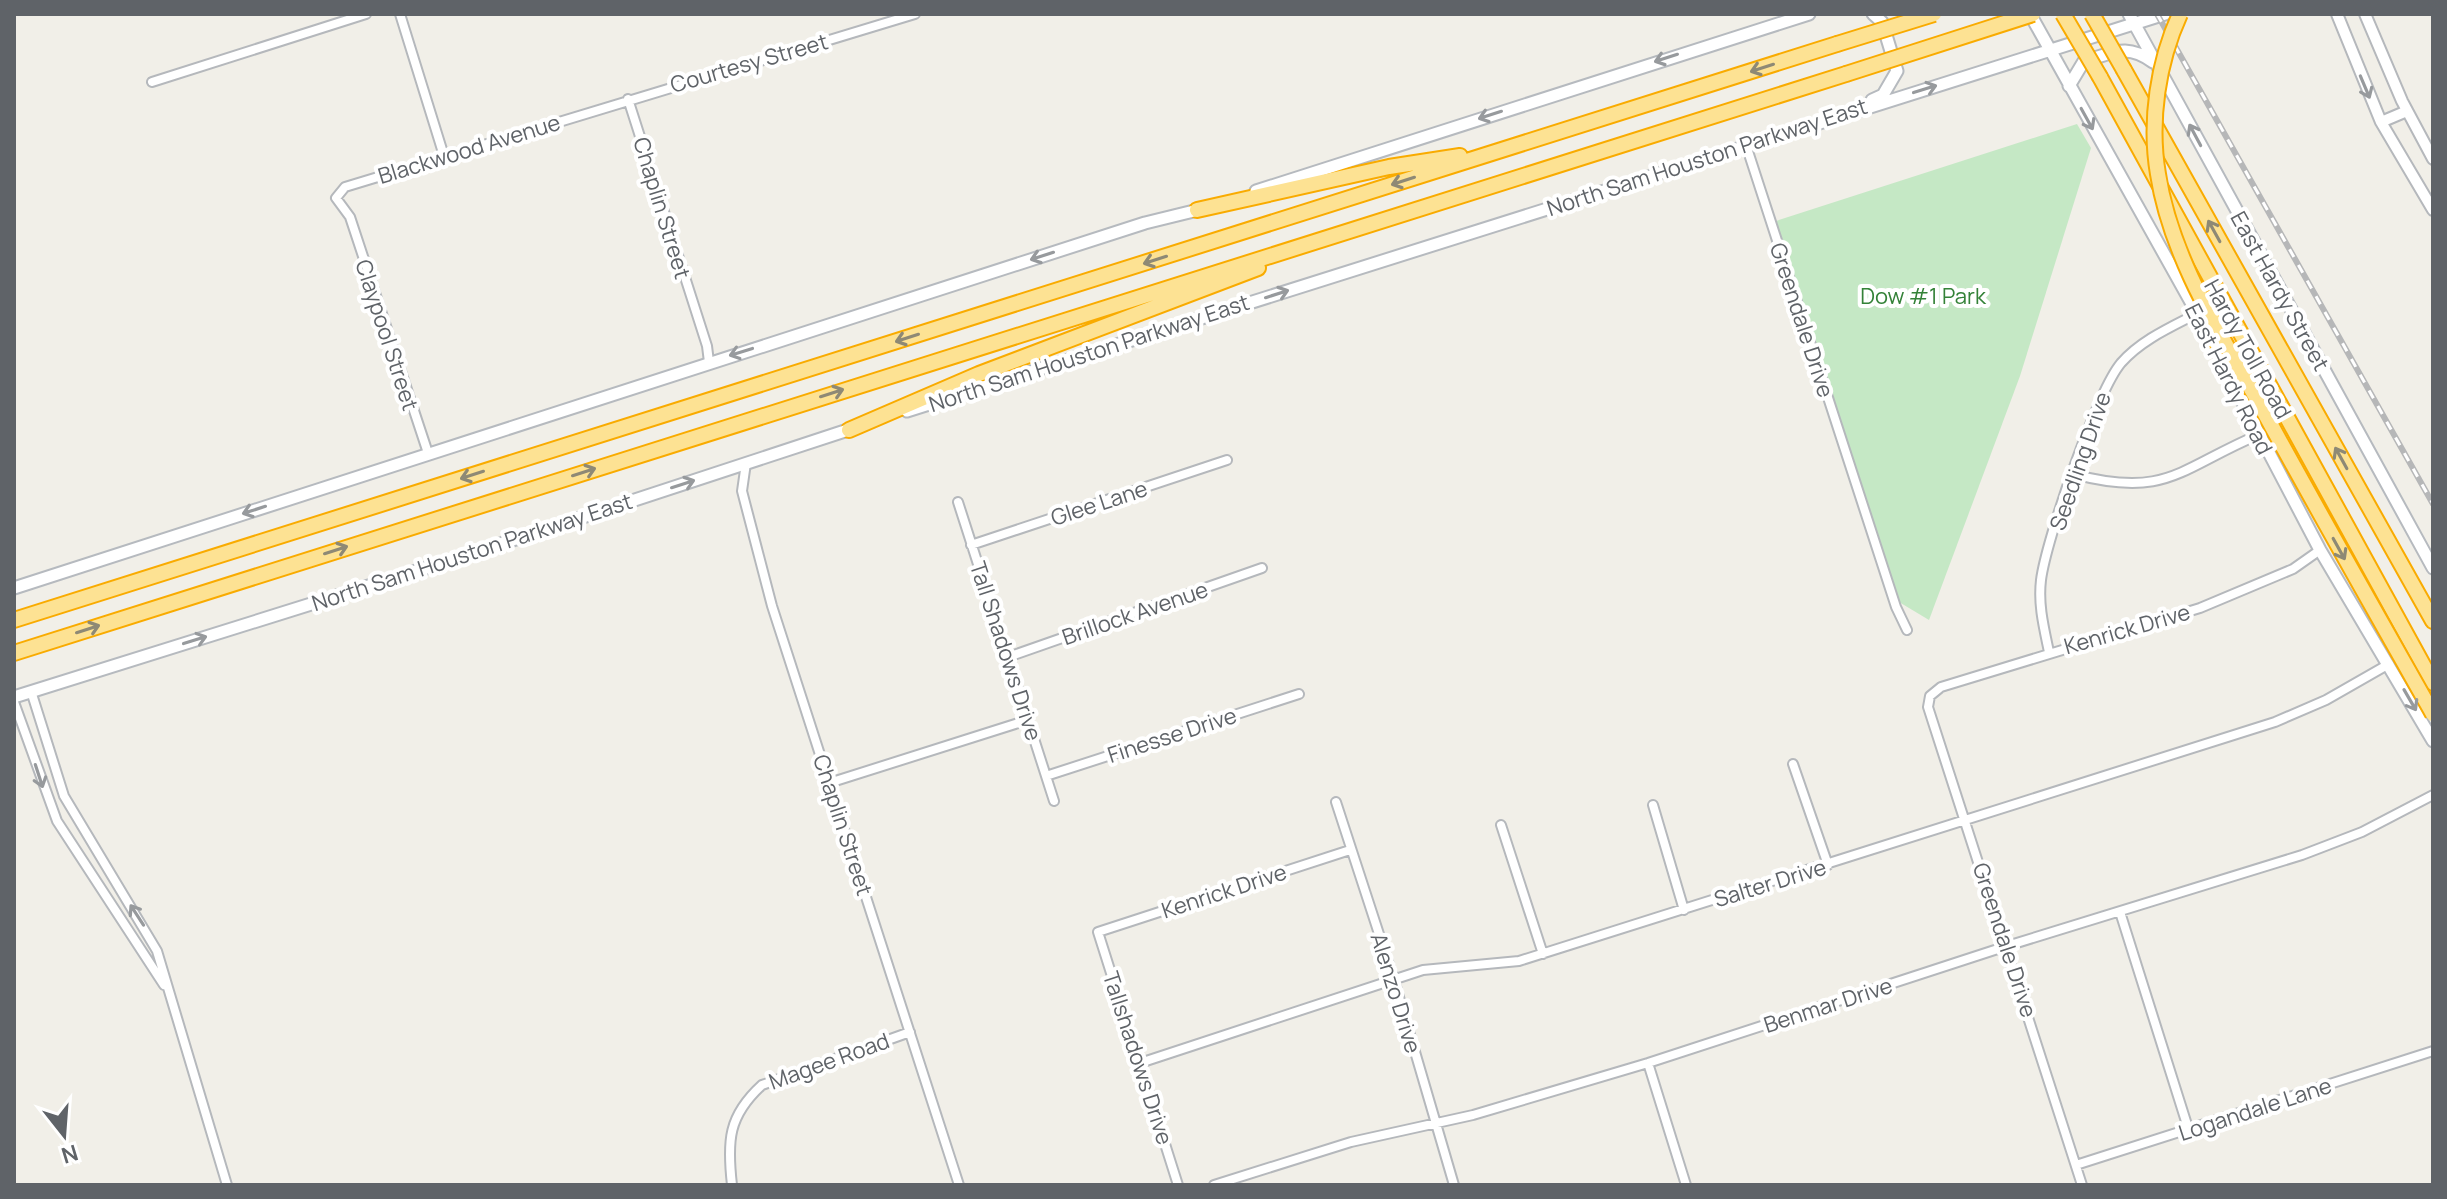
<svg xmlns="http://www.w3.org/2000/svg" width="2447" height="1199" viewBox="0 0 2447 1199" font-family="Manrope,sans-serif">
	<rect width="100%" height="100%" fill="#f1efe8"/>
	<path fill="#c5e8c5" d="M2077 124 2091 148 2020 376 1929 620 1899 602 1776 221Z"/>
	<g fill="none" stroke-linecap="round" stroke-linejoin="round">
		<g stroke="#b5b8bc" stroke-width="12">
			<path id="minor" d="M400 14 444 156
				M152 82 366 14
				M628 99 707 346 709 362
				M1746 145 1896 607 1907 630
				M428 453 350 217 336 198 345 187 915 14
				M746 463 742 491 772 606 959 1185
				M2073 474C2167 499 2180 468 2258 435
				M958 502 1054 801
				M971 545 1227 460
				M2049 652C2044 628 2038 605 2041 580 2046 540 2097 392 2121 363 2141 340 2171 327 2198 313
				M1008 657 1262 568
				M31 691 64 796 157 951 227 1185
				M14 702 57 821 164 985
				M1793 764 1828 865
				M1046 776 1299 694
				M829 783 1028 720
				M1336 802 1394 980 1454 1185
				M1653 805 1684 910
				M1501 825 1543 954
				M2120 912 2189 1131
				M1140 1063 1423 970 1519 961 2275 722 2326 700 2389 664
				M1648 1063 1686 1185
				M2076 1165 2433 1051
				M732 1185C727 1141 728 1116 762 1085L910 1032
				M1178 1185 1098 932 1350 850
				M1214 1185 1351 1142 1473 1115 1648 1063 2007 946 2302 855 2362 832 2433 795
				M2082 1185 1928 707 1930 696 1941 687 2200 608 2293 569 2320 550"/>
		</g>
		<g stroke="#b5b8bc" stroke-width="14">
			<path id="tertiary" d="M2337 14 2381 122 2433 210
				M2365 14 2402 101 2433 159
				M2381 122 2407 111"/>
		</g>
		<g stroke="#b6babf" stroke-width="15">
			<path id="secondary" d="M2030 14 2201 320
				M2129 14 2433 568
				M2069 86 2084 61C2114 53 2126 43 2153 62
				M1872 100 1883 95 1897 71 1882 22 1873 14
				M1256 191 1809 14
				M2221 361 2320 550 2433 741
				M907 411 2165 14
				M14 588 1145 223 1202 209
				M14 697 458 558 857 427"/>
		</g>
		<g stroke="#f9ab00" stroke-width="18">
			<path id="motorway" d="M2124 70 2433 621
				M2100 77 2433 683
				M1197 210 1389 167 1460 156
				M2198 313 2231 367
				M849 430 979 374 1258 268
				M14 620 1837 44
				M14 653 1846 74"/>
		</g>
		<use href="#minor" stroke="#fff" stroke-width="8"/>
		<use href="#tertiary" stroke="#fff" stroke-width="10"/>
		<use href="#secondary" stroke="#fff" stroke-width="11"/>
		<use href="#motorway" stroke="#fde293" stroke-width="14"/>
		<g stroke="#b6b7b8" stroke-width="6">
			<path id="rail" d="M2157 14 2433 504"/>
		</g>
		<use href="#rail" stroke="#fff" stroke-width="3" stroke-dasharray="9" stroke-linecap="butt"/>
		<g stroke="#f9ab00" stroke-width="18" stroke-linecap="butt">
			<path id="motorway-bridge" d="M2063 14 2100 77
				M2092 14 2124 70
				M2180 14C2158 62 2149 121 2158 174 2171 259 2223 338 2264 412 2319 513 2376 613 2433 714
				M1837 44 1934 14
				M1846 74 2033 14"/>
		</g>
		<use href="#motorway-bridge" stroke="#fde293" stroke-width="14"/>
	</g>
	<defs><path id="oneway-shaft" d="M-6 0H5M1.5-3L5.5 0L1.5 3" fill="none" stroke-width="1.6" stroke-linecap="round" stroke-linejoin="round" transform="scale(2)"/></defs>
	<g stroke="#979a9d">
		<use href="#oneway-shaft" transform="translate(1666 58) rotate(162)"/>
		<use href="#oneway-shaft" transform="translate(2365 87) rotate(67)"/>
		<use href="#oneway-shaft" transform="translate(1925 89) rotate(-17)"/>
		<use href="#oneway-shaft" transform="translate(1490 115) rotate(162)"/>
		<use href="#oneway-shaft" transform="translate(2087 119) rotate(61)"/>
		<use href="#oneway-shaft" transform="translate(2195 135) rotate(-118)"/>
		<use href="#oneway-shaft" transform="translate(1042 256) rotate(162)"/>
		<use href="#oneway-shaft" transform="translate(1277 294) rotate(-18)"/>
		<use href="#oneway-shaft" transform="translate(741 352) rotate(163)"/>
		<use href="#oneway-shaft" transform="translate(683 484) rotate(-18)"/>
		<use href="#oneway-shaft" transform="translate(254 510) rotate(162)"/>
		<use href="#oneway-shaft" transform="translate(195 640) rotate(-17)"/>
		<use href="#oneway-shaft" transform="translate(2410 700) rotate(60)"/>
		<use href="#oneway-shaft" transform="translate(39 776) rotate(72)"/>
		<use href="#oneway-shaft" transform="translate(137 915) rotate(-123)"/>
	</g>
	<g stroke="#8e8975">
		<use href="#oneway-shaft" transform="translate(1762 68) rotate(162)"/>
		<use href="#oneway-shaft" transform="translate(1403 181) rotate(162)"/>
		<use href="#oneway-shaft" transform="translate(2214 231) rotate(-119)"/>
		<use href="#oneway-shaft" transform="translate(1155 260) rotate(162)"/>
		<use href="#oneway-shaft" transform="translate(907 338) rotate(162)"/>
		<use href="#oneway-shaft" transform="translate(832 393) rotate(-18)"/>
		<use href="#oneway-shaft" transform="translate(2341 458) rotate(-119)"/>
		<use href="#oneway-shaft" transform="translate(584 472) rotate(-18)"/>
		<use href="#oneway-shaft" transform="translate(472 475) rotate(162)"/>
		<use href="#oneway-shaft" transform="translate(2339 549) rotate(61)"/>
		<use href="#oneway-shaft" transform="translate(336 550) rotate(-18)"/>
		<use href="#oneway-shaft" transform="translate(88 629) rotate(-18)"/>
	</g>
	<g text-anchor="middle" stroke-width="8" stroke-linejoin="round" paint-order="stroke">
		<g font-size="22" fill="#5f6368" stroke="#fff">
			<text transform="translate(749 63) rotate(-16)" y="8">Courtesy Street</text>
			<text transform="translate(469 149) rotate(-17)" y="8">Blackwood Avenue</text>
			<text transform="translate(1707 157) rotate(-18)" y="8">North Sam Houston Parkway East</text>
			<text transform="translate(662 208) rotate(73)" y="8">Chaplin Street</text>
			<text transform="translate(2280 291) rotate(61)" y="8">East Hardy Street</text>
			<text transform="translate(1802 320) rotate(72)" y="8">Greendale Drive</text>
			<text transform="translate(387 335) rotate(72)" y="8">Claypool Street</text>
			<text transform="translate(2248 349) rotate(61)" y="8">Hardy Toll Road</text>
			<text transform="translate(1089 353) rotate(-18)" y="8">North Sam Houston Parkway East</text>
			<text transform="translate(2229 379) rotate(63)" y="8">East Hardy Road</text>
			<text transform="translate(2080 461) rotate(-71)" y="8">Seedling Drive</text>
			<text transform="translate(1099 503) rotate(-18)" y="8">Glee Lane</text>
			<text transform="translate(472 552) rotate(-18)" y="8">North Sam Houston Parkway East</text>
			<text transform="translate(1135 613) rotate(-19)" y="8">Brillock Avenue</text>
			<text transform="translate(2127 629) rotate(-16)" y="8">Kenrick Drive</text>
			<text transform="translate(1006 651) rotate(72)" y="8">Tall Shadows Drive</text>
			<text transform="translate(1172 735) rotate(-18)" y="8">Finesse Drive</text>
			<text transform="translate(843 825) rotate(72)" y="8">Chaplin Street</text>
			<text transform="translate(1770 883) rotate(-17)" y="8">Salter Drive</text>
			<text transform="translate(1224 891) rotate(-18)" y="8">Kenrick Drive</text>
			<text transform="translate(2005 940) rotate(72)" y="8">Greendale Drive</text>
			<text transform="translate(1396 993) rotate(73)" y="8">Alenzo Drive</text>
			<text transform="translate(1828 1005) rotate(-18)" y="8">Benmar Drive</text>
			<text transform="translate(1138 1058) rotate(72)" y="8">Tallshadows Drive</text>
			<text transform="translate(829 1061) rotate(-20)" y="8">Magee Road</text>
			<text transform="translate(2255 1109) rotate(-18)" y="8">Logandale Lane</text>
		</g>
		<g font-size="22" fill="#348238" stroke="#fff">
			<text x="1923" y="304">Dow #1 Park</text>
		</g>
	</g>
	<rect width="2447" height="1199" fill="none" stroke="#5f6368" stroke-width="32"/>
	<g transform="translate(64 1135) rotate(163)" stroke="#ffffff" stroke-width="6" paint-order="stroke">
	<path d="M0-6L14 30L0 20L-14 30Z" fill="#5f6368"/>
	<text y="-12" font-size="22" font-weight="bold" text-anchor="middle" fill="#5f6368">N</text>
	</g>
</svg>
